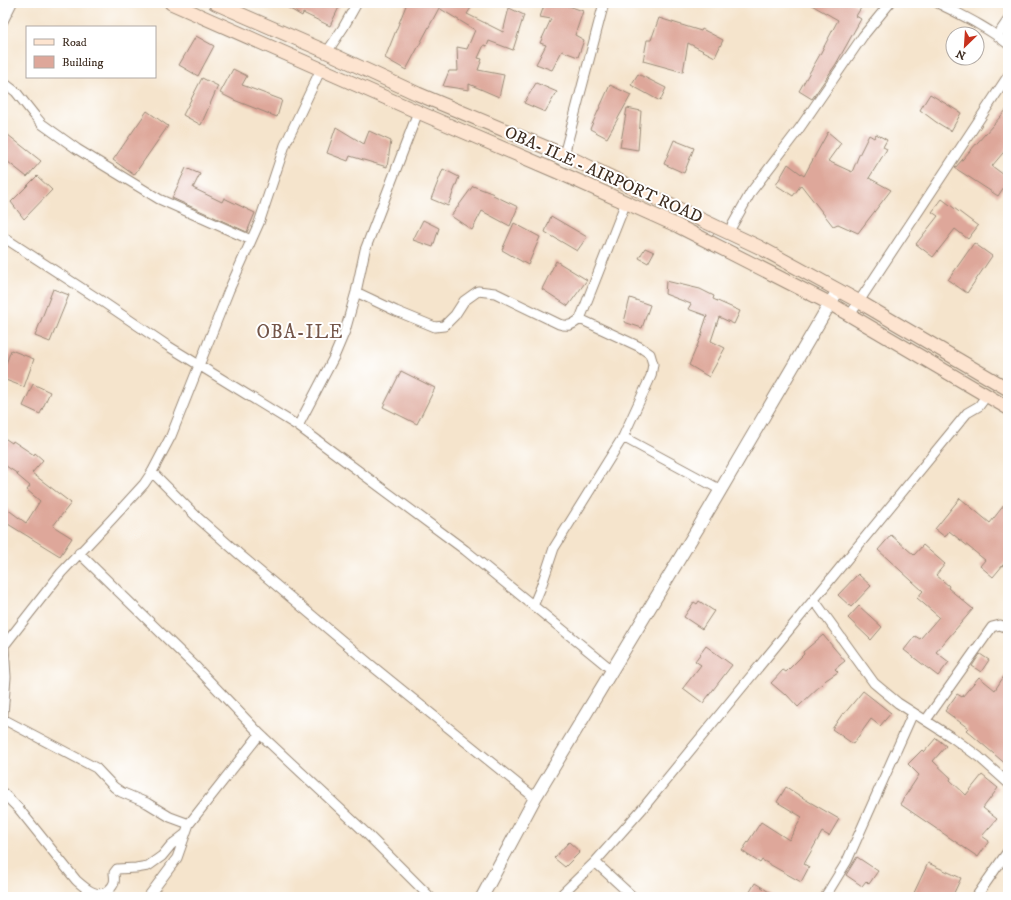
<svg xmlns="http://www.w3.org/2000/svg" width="1011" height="900" viewBox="0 0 1011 900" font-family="'IM FELL DW Pica',serif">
	<rect width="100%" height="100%" fill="#fff"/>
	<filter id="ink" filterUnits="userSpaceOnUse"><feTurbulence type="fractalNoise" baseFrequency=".025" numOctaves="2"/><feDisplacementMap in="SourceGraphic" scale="8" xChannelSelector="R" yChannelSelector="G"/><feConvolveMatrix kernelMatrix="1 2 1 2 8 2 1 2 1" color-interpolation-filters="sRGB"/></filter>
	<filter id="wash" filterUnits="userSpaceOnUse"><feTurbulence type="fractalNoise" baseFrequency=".012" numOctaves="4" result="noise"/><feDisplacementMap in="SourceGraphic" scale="16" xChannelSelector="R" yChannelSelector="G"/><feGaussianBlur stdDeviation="0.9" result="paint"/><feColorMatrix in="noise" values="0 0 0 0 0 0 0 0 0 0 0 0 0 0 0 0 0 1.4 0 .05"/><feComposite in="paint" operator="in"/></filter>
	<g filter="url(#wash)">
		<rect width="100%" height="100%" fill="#f5e4cc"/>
		<g id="blocks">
			<path fill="#dea79a" d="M280 3H341L330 26 303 13 302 16Z
				M407 3H474L467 14 503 32 509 8 524 15 513 50 489 41 487 46 484 45 478 58 482 59 478 70 504 75 499 97 469 84V90L443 86 449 71H458L457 47 467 49 475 30 439 8 406 70 385 58Z
				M545 3H560L583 11 575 35 584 40 578 57 562 51 552 70 536 64 546 45 540 43 551 19 540 17Z
				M808 3H852L861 8 856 16 861 19 836 64 812 99 799 91 818 58 838 20Z
				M659 18 701 31 702 29 723 40 715 57 688 43 683 72 643 61 647 40H651Z
				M196 36 214 46 198 76 179 65Z
				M233 69 247 76 242 85 282 100 277 117 234 100 220 93Z
				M638 74 666 88 660 101 631 85Z
				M202 78 218 86 201 125 183 115Z
				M536 83 557 92 545 112 524 103Z
				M610 85 631 95 607 138 590 129Z
				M930 94 961 113 951 131 936 122 920 110Z
				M627 108 641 111 638 150 620 147Z
				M1008 108V147L992 166 1008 178V181L998 196 955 168Z
				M147 111 168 126 134 175 113 160Z
				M336 127 364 144 369 131 391 141 387 167 350 156 348 161 327 153Z
				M3 131 41 161 27 177 3 158Z
				M828 132 841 143 828 161 852 172 859 155 869 135 874 138 876 134 887 140 883 147 887 149 869 178 891 190 858 233 838 224 833 226 801 185 793 196 776 185 788 164 804 176Z
				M674 140 694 148 684 173 664 164Z
				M186 168 200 174 193 188 222 202 224 198 255 213 247 232 172 198Z
				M443 169 459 177 448 206 431 199Z
				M37 176 52 190 24 219 11 202Z
				M473 186 494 194 493 195 518 207 510 226 482 211 472 230 451 216Z
				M942 199 978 226 968 239 955 229 933 257 916 244 938 216 932 212Z
				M551 216 587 237 577 251 545 232Z
				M423 220 439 228 433 247 413 240Z
				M514 223 540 237 528 265 502 250Z
				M974 243 992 256 967 293 948 280Z
				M645 248 654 252 648 263 639 258Z
				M556 261 587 280 568 306 542 289Z
				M666 281 700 289 714 296 713 299 740 311 734 324 719 317 711 341 725 348 709 377 689 365 703 332 702 331 707 316 688 309 691 304 665 294Z
				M53 289 69 295 50 342 35 336Z
				M630 298 650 305 642 328 624 322Z
				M11 350 34 359 24 387 3 379V372Z
				M401 371 435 388 417 424 383 407Z
				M33 384 50 392 40 414 23 406Z
				M3 437 12 443 13 441 34 455 35 453 43 460 32 473 71 503 53 526 72 538 60 556 3 521V506L26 523 40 501 27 490 30 486 17 475 18 474 3 464Z
				M960 498 990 523 1008 500V559L993 577 980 566 985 560 949 531 945 537 935 529Z
				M891 535 914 555 923 545 945 564 936 575 949 586 948 588 973 609 936 652 949 662 938 676 904 650 915 636 920 639 939 617 917 598 923 591 878 550Z
				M858 574 871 586 851 607 838 595Z
				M699 601 714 611 702 629 684 617 694 602 697 604Z
				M859 606 882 627 871 640 848 618Z
				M823 635 845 661 835 669 838 672 826 680 798 707 786 694 785 695 771 683 783 670 786 672 804 654 803 652Z
				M706 646 732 665 703 703 683 688 701 665 695 661Z
				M980 654 989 660 981 672 972 666Z
				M1008 670V766L966 730 968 728 945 711 957 694 962 697 979 677 995 690Z
				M863 691 891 713 880 726 871 719 853 744 832 729 843 713 844 714Z
				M936 738 946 746 933 761 951 778 950 780 966 795 982 775 998 788 983 808 997 819 982 836 989 841 978 857 900 804 919 775 908 764 922 750 924 752Z
				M786 787 808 801 839 819 829 836 822 832 804 864 809 867 801 882 762 860 760 863 742 851 761 822 789 840 802 817 777 802Z
				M569 842 580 852 565 867 554 858Z
				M857 857 878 871 869 884 866 881 862 886 846 875Z
				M928 863 961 878 952 897H912Z
				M755 883 777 897H747Z"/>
		</g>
	</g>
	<g filter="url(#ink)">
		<use href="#blocks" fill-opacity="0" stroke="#988775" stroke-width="1"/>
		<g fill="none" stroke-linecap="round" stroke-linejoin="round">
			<g stroke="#988775" stroke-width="11">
				<path id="minor" d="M938 3C961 15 987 27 1008 44
					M3 21 12 3
					M997 36 1008 20
					M327 52 343 28 357 3
					M3 82 16 92 35 116 42 124 77 149 159 199 251 240
					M564 155 604 3
					M728 233 751 192 799 129 863 36 890 3
					M3 237 103 302 168 346 298 426 465 550 612 670
					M356 292 396 311 435 327 444 326 455 315 464 301 478 291 495 293 559 324C569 327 572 325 580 319L626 202
					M850 315 1008 76
					M298 426 334 357 345 331 356 292 365 250 418 112
					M623 437 721 490
					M152 472 197 517 239 554 371 665 535 798
					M79 553 197 668 260 734 366 833 430 897
					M814 600 874 683 898 703 953 738 979 757 1008 783
					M533 606 541 587 554 548 623 437 651 376 653 364 650 354 640 347 580 319
					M3 647 61 573 112 519 144 484 152 472 171 436 229 290 259 223 285 145 321 69
					M3 714 6 677 4 647
					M3 719 96 768 114 787 121 792 147 803 170 817 189 824
					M926 720 992 627 1000 625 1008 628
					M3 793 19 809 76 880C85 888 98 900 109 890 115 884 115 881 114 873L117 869 136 868 148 866 162 856 171 845 184 835
					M595 862 633 897
					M148 897 177 858 189 824 260 734
					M559 897 595 862 643 808 967 413 979 406 987 395
					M825 897 847 861 913 713
					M976 897 1008 851"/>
			</g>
			<g stroke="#988775" stroke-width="14">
				<path id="tertiary" d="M482 897 535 798 707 513 838 290"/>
			</g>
			<g stroke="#988775" stroke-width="15">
				<path id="secondary" d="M171 3 418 112 558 172 678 226 831 304 1008 408
					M215 3 327 52 418 94 564 155 759 247 858 301 1008 389"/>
			</g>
			<use href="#minor" stroke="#fff" stroke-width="9"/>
			<use href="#tertiary" stroke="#fff" stroke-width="12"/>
			<use href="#secondary" stroke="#fde4d0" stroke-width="13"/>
		</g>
	</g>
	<g text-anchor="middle" stroke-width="4" stroke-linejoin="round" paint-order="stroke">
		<g font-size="17" fill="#3b2a1e" stroke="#fff">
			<text transform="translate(604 174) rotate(24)" y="6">OBA- ILE - AIRPORT ROAD</text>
		</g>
		<g font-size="19" letter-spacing="1" fill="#745649" stroke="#fff">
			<text x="300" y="338">OBA-ILE</text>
		</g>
	</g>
	<rect width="1011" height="900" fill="none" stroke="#fff" stroke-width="16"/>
	<rect x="26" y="26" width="130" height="52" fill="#ffffff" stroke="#b1aaa5"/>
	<rect x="34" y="39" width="20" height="6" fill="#fde4d0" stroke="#b1aaa5"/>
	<text x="62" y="46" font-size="12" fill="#3b2a1e">Road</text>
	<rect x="34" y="56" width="20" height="12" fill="#dea79a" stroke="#b1aaa5"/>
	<text x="62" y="66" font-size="12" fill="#3b2a1e">Building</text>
	<g transform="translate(965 46) rotate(205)"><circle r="19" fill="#ffffff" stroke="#b1aaa5"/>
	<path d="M0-3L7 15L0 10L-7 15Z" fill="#c8321e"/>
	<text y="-6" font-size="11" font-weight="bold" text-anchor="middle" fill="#3b2a1e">N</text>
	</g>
</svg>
